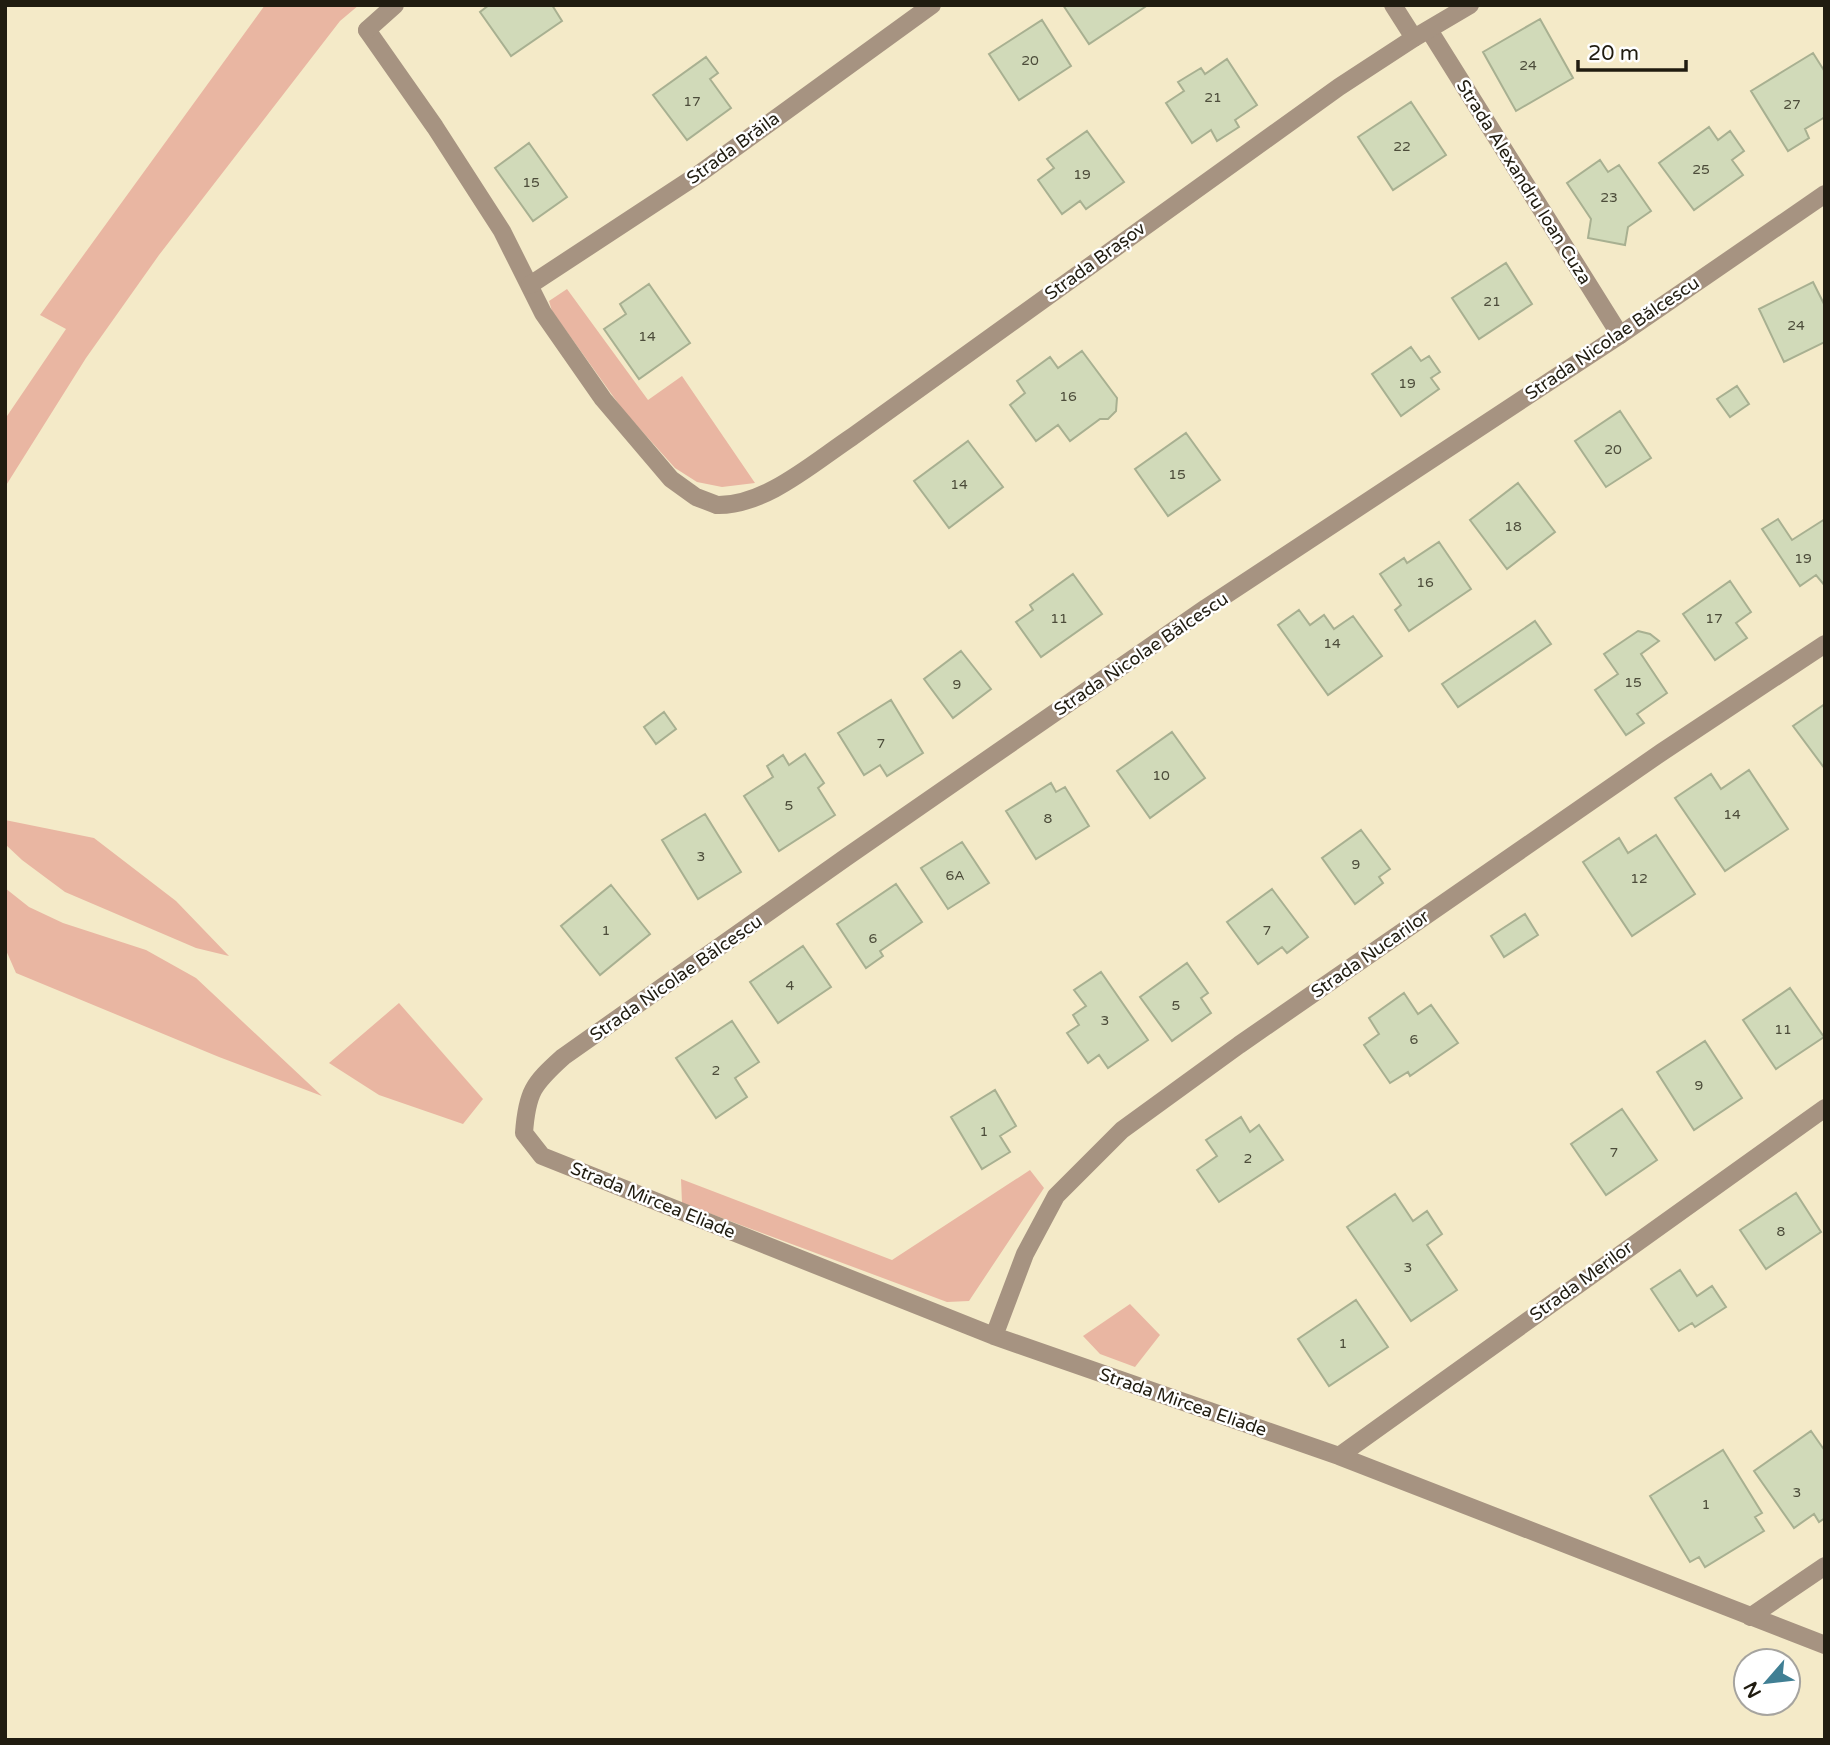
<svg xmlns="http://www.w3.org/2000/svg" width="1830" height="1745" viewBox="0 0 1830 1745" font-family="'Varela Round',sans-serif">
	<rect width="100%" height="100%" fill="#f4eac8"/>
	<path fill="#e9b6a2" d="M265 5H359L340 21 159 255 86 358 5 487V419L66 329 40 315Z
		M567 289 648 400 682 376 755 483 722 487 697 482 675 468 623 410 552 311 549 301Z
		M5 820 94 838 176 901 229 956 196 948 65 892 22 860 5 844Z
		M5 888 29 907 63 923 146 950 196 978 322 1096 219 1057 16 973 5 948Z
		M399 1003 483 1099 463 1124 379 1095 329 1063Z
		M1030 1170 1044 1188 969 1301 947 1302 682 1203 681 1179 892 1260Z
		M1130 1304 1160 1335 1135 1367 1100 1354 1083 1336Z"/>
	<path fill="#d1dab9" stroke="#a8b091" stroke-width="2" d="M489 5H552L562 21 511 56 480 12Z
		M1063 5H1144L1145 7 1089 44Z
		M1540 19 1573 78 1516 111 1483 52Z
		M1042 20 1071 66 1019 100 989 54Z
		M1813 53 1825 72V117L1805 129 1809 138 1788 151 1751 91Z
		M706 57 718 73 710 79 731 108 687 140 653 95Z
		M1227 59 1257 105 1235 120 1239 127 1217 141 1211 130 1192 143 1166 103 1184 91 1178 82 1201 68 1205 74Z
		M1411 102 1446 155 1393 190 1358 137Z
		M1709 127 1718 140 1730 131 1744 151 1732 160 1743 175 1694 210 1659 163Z
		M1087 131 1124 182 1086 209 1080 201 1062 214 1038 180 1054 168 1047 159Z
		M529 143 567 197 533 221 495 168Z
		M1600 160 1608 172 1619 165 1651 211 1628 227 1625 245 1588 238 1591 219 1567 183Z
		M1506 263 1532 304 1479 339 1452 298Z
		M1813 282 1825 306V342L1784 362 1759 309Z
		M649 284 690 343 639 379 604 329 626 314 620 304Z
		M1411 347 1421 361 1429 356 1440 372 1431 378 1439 389 1401 416 1372 374Z
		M1082 351 1117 398 1116 411 1108 419H1100L1070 441 1058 425 1036 441 1010 405 1025 393 1017 381 1050 357 1058 368Z
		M1737 386 1749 404 1730 417 1717 399Z
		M1620 411 1651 458 1606 487 1575 441Z
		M1186 433 1220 480 1168 516 1135 469Z
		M968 441 1003 487 949 528 914 481Z
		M1518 483 1555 532 1507 569 1470 520Z
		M1778 519 1792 540 1825 519V586L1816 575 1800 586 1762 529Z
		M1439 542 1471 589 1409 631 1395 610 1401 605 1380 574 1404 558 1407 563Z
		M1073 574 1102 614 1041 657 1016 622 1033 610 1030 605Z
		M1730 581 1751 612 1736 623 1747 638 1715 660 1683 614Z
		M1299 610 1310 625 1324 615 1334 629 1353 616 1382 656 1328 695 1278 625Z
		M1535 621 1551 644 1458 707 1442 684Z
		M1638 631 1650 634 1659 641 1641 654 1667 693 1637 714 1644 723 1626 735 1595 690 1618 674 1604 654Z
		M961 651 991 689 953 718 924 679Z
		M891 700 923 753 887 776 880 765 864 775 838 733Z
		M1825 704V769L1793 726Z
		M664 712 676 729 656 744 644 727Z
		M1172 732 1205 778 1150 818 1117 771Z
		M805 754 824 783 818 788 835 815 779 851 744 796 773 777 767 766 783 755 789 765Z
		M1749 770 1788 829 1725 871 1675 798 1711 774 1721 789Z
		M1051 783 1056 792 1065 787 1089 826 1036 859 1006 811Z
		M705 814 741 872 698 899 662 840Z
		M1361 830 1390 869 1379 877 1383 883 1355 904 1322 858Z
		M1656 835 1695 894 1632 936 1583 862 1619 838 1628 853Z
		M962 842 989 883 948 909 921 868Z
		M896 884 922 922 880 951 883 956 866 968 837 924Z
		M611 885 650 934 600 975 561 926Z
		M1272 889 1308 937 1287 953 1282 947 1258 964 1227 922Z
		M1525 914 1538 935 1504 957 1491 936Z
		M803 946 831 987 778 1023 750 982Z
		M1187 963 1208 993 1201 998 1211 1013 1172 1041 1140 997Z
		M1101 972 1148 1040 1108 1068 1099 1055 1088 1063 1067 1033 1079 1025 1073 1015 1086 1006 1074 990Z
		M1790 988 1824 1037 1776 1069 1743 1020Z
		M1404 993 1418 1014 1431 1005 1458 1043 1410 1076 1408 1072 1390 1083 1364 1045 1379 1034 1369 1018Z
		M732 1021 759 1062 735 1078 747 1097 716 1118 676 1058Z
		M1705 1041 1742 1098 1694 1130 1657 1072Z
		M995 1090 1016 1126 1000 1136 1010 1152 982 1169 951 1117Z
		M1622 1109 1657 1160 1606 1195 1571 1144Z
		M1241 1117 1250 1132 1259 1125 1283 1160 1219 1202 1197 1170 1217 1156 1206 1140Z
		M1796 1193 1821 1232 1766 1269 1740 1230Z
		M1395 1194 1413 1221 1427 1211 1442 1234 1427 1245 1457 1290 1411 1321 1347 1227Z
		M1680 1270 1697 1296 1712 1286 1726 1307 1695 1327 1692 1323 1679 1331 1651 1289Z
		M1356 1300 1388 1347 1329 1386 1298 1339Z
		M1811 1431 1825 1451V1518L1819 1522 1814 1514 1794 1528 1754 1471Z
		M1723 1450 1762 1513 1755 1517 1764 1531 1705 1567 1699 1557 1690 1562 1650 1496Z"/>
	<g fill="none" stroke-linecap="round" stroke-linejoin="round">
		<path stroke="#a69381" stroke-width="18" d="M1393 5 1414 38
			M367 30 435 127 502 231 543 313 603 399 671 479 696 497 717 505
			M1429 30 1620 335"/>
		<path stroke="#a69381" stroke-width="18" d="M367 30 395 5
			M1825 194 1620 335 1206 608 848 856 563 1057C533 1084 527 1092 524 1133L542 1156 994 1336 1339 1456 1825 1645
			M530 285 699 174 932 5
			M717 505C765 506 813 463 852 437L1339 87 1414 38 1470 5
			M994 1336 1025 1254 1056 1196 1122 1130 1239 1045 1662 752 1825 644
			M1339 1456 1825 1108
			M1750 1617 1825 1566"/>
	</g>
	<g text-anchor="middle" stroke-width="5" stroke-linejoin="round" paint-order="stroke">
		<g font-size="14" fill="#4c4c3a">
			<text x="1030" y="65">20</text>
			<text x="1528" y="70">24</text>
			<text x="1213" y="102">21</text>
			<text x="692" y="106">17</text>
			<text x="1792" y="109">27</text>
			<text x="1402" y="151">22</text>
			<text x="1701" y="174">25</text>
			<text x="1082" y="179">19</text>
			<text x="531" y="187">15</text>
			<text x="1609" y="202">23</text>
			<text x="1492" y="306">21</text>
			<text x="1796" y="330">24</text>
			<text x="647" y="341">14</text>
			<text x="1407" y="388">19</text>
			<text x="1068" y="401">16</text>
			<text x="1613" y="454">20</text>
			<text x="1177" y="479">15</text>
			<text x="959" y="489">14</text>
			<text x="1513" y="531">18</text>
			<text x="1803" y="563">19</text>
			<text x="1425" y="587">16</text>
			<text x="1059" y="623">11</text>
			<text x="1714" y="623">17</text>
			<text x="1332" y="648">14</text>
			<text x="1633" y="687">15</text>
			<text x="957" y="689">9</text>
			<text x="881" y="748">7</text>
			<text x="1161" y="780">10</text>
			<text x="789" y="810">5</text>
			<text x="1732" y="819">14</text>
			<text x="1048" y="823">8</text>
			<text x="701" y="861">3</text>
			<text x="1356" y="869">9</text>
			<text x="955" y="880">6A</text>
			<text x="1639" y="883">12</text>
			<text x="606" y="935">1</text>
			<text x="1267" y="935">7</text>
			<text x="873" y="943">6</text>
			<text x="790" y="990">4</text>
			<text x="1176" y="1010">5</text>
			<text x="1105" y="1025">3</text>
			<text x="1783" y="1034">11</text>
			<text x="1414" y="1044">6</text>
			<text x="716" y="1075">2</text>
			<text x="1699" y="1090">9</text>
			<text x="984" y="1136">1</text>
			<text x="1614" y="1157">7</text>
			<text x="1248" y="1163">2</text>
			<text x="1781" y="1236">8</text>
			<text x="1408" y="1272">3</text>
			<text x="1343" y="1348">1</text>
			<text x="1797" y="1497">3</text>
			<text x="1706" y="1509">1</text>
		</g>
		<g font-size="18" fill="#201c10" stroke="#fff">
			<text transform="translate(733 148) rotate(-36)" y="6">Strada Brăila</text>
			<text transform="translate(1524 182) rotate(58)" y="6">Strada Alexandru Ioan Cuza</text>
			<text transform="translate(1095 261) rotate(-36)" y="6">Strada Brașov</text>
			<text transform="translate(1612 338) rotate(-34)" y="6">Strada Nicolae Bălcescu</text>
			<text transform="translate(1141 654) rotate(-34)" y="6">Strada Nicolae Bălcescu</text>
			<text transform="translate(1370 954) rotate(-35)" y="6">Strada Nucarilor</text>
			<text transform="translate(676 978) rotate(-35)" y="6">Strada Nicolae Bălcescu</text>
			<text transform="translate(653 1200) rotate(22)" y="6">Strada Mircea Eliade</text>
			<text transform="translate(1581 1281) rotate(-36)" y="6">Strada Merilor</text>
			<text transform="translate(1183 1402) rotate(19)" y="6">Strada Mircea Eliade</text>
		</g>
	</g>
	<rect width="1830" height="1745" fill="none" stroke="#201c10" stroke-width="14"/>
	<g transform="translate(1767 1682) rotate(242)"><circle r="33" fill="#ffffff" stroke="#a6a49f" stroke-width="2"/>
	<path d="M0-5L12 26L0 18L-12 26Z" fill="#407f94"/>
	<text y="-10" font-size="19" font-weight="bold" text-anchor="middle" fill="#201c10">N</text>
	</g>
	<path d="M1578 60v10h108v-10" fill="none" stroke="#201c10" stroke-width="3.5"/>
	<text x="1588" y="60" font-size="21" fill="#201c10" stroke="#ffffff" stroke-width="5" paint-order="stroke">20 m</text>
</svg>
